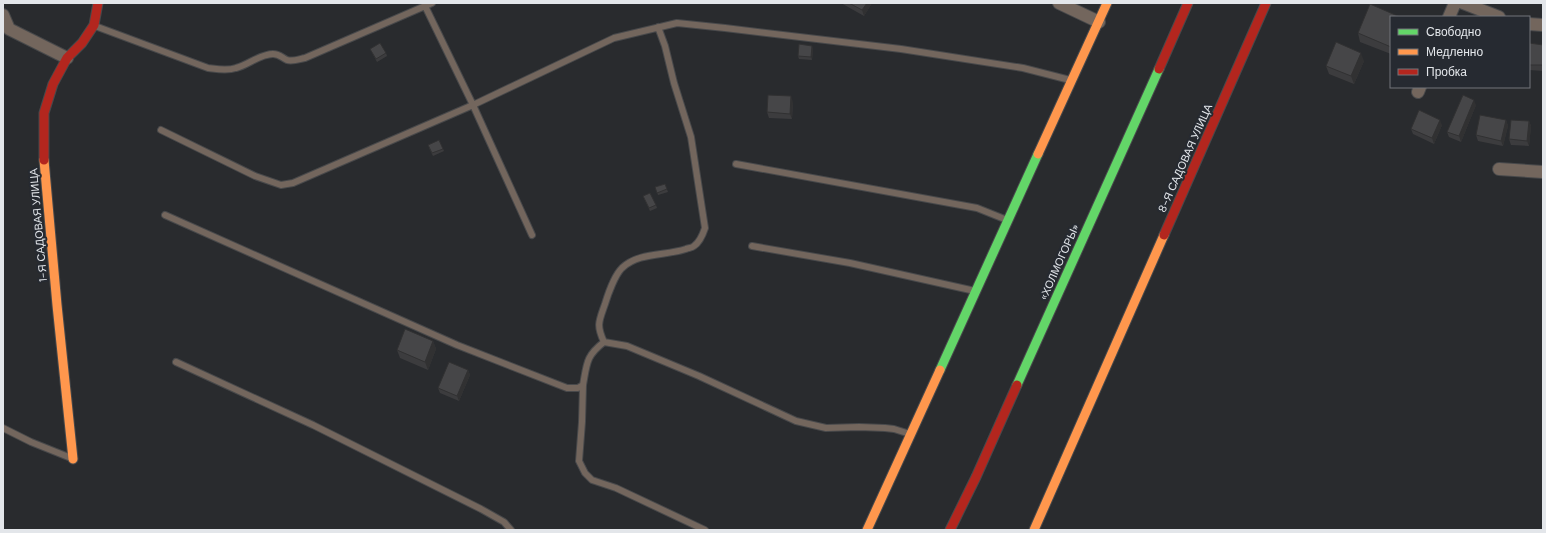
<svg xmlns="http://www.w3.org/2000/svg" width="1546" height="533" viewBox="0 0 1546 533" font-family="'DM Sans',sans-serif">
	<rect width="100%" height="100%" fill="#292b2e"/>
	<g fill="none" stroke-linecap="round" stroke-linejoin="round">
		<g stroke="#48494b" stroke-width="8">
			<path id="lane" d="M425 6 473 105 532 235
				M95 26 208 68C217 69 227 71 236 68 248 65 260 54 273 54 280 54 282 58 287 60 292 62 300 59 305 58L432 3
				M161 130 255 176 281 185 293 183 473 105 614 38 677 23 725 28 901 49 1023 68 1070 80
				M736 164 977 208 1007 220
				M165 215 457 345 567 388H578L583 385C587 363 586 356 604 342L627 346 699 376 796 421 826 428 859 427 885 428 894 429 910 434
				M752 246 850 263 975 291
				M604 342C596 325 599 321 605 304 608 294 615 275 622 268 639 252 665 256 686 249 688 248 692 248 694 246 700 242 703 234 705 228L691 137 674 83 665 46 658 27
				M176 362 313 425 481 509 504 522 511 530
				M583 385 582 422 579 461 585 473 592 480 616 488 705 530
				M3 428 31 442 71 458"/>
		</g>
		<g stroke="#48494b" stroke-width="14">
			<path id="street" d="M1059 3 1099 22
				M1463 3 1499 17
				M3 15 9 29 67 58
				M1449 17 1455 3
				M1529 24 1543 25
				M1418 92 1420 87
				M1499 169 1543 172"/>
		</g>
		<g stroke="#48494b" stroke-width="11">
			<path id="fast" d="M940 370 1038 154
				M1017 385 1159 69"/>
		</g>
		<g stroke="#48494b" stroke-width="11">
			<path id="slow" d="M1038 154 1107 3
				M44 160 57 305 73 459
				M867 530 940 370
				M1034 530 1164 235"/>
		</g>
		<g stroke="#48494b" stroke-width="11">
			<path id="jam" d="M1159 69 1188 3
				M44 160V113L53 84 67 58 82 43 94 25 98 3
				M1164 235 1266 3
				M950 530 976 477 1017 385"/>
		</g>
		<use href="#lane" stroke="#73665d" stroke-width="6"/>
		<use href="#street" stroke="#73665d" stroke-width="12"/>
		<use href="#fast" stroke="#63d668" stroke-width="9"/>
		<use href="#slow" stroke="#ff974d" stroke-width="9"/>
		<use href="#jam" stroke="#b3261e" stroke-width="9"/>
	</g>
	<path fill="#3c3c3e" d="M841 3H872L864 16Z
		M1391 17V54L1360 42 1358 33Z
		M1529 43 1543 45V71L1529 70Z
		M813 48 812 60 799 59 798 56Z
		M370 49 386 53 387 56 377 62Z
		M1364 61 1354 84 1329 74 1326 66Z
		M793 102 792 119 769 118 767 112Z
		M1476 105 1461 142 1449 137 1447 132Z
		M1506 120 1508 126 1503 146 1478 141 1476 135Z
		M1529 121 1531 126 1529 146 1511 145 1509 139Z
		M1442 125 1434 144 1413 134 1411 129Z
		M439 140 444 151 433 156 429 148Z
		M665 184 668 192 658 195 655 187Z
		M643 196 656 205 657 208 650 211Z
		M433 341 436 349 428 370 400 358 397 350Z
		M468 370 470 375 459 401 440 393 438 388Z"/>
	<path fill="#313132" d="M867 3H872L864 16 862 10Z
		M812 46 813 48 812 60 811 57Z
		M1361 53 1364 61 1354 84 1351 76Z
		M791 96 793 102 792 119 790 114Z
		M1474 100 1476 105 1461 142 1459 136Z
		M1440 120 1442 125 1434 144 1432 138Z
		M1506 120 1508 126 1503 146 1501 141Z
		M1529 121 1531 126 1529 146 1527 141Z
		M433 341 436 349 428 370 425 362Z
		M468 370 470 375 459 401 457 396Z"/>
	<path fill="#464648" stroke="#313132" d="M849 3H867L862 10Z
		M1370 4 1400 17H1391V47L1358 33Z
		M1336 42 1361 53 1351 76 1326 66Z
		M380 43 386 53 376 59 370 49Z
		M1529 43 1543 45V65H1529Z
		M799 44 812 46 811 57 798 56Z
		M768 95 791 96 790 114 767 112Z
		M1463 95 1474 100 1459 136 1447 132Z
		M1419 110 1440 120 1432 138 1411 129Z
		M1480 115 1506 120 1501 141 1476 135Z
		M1511 120 1529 121 1527 141 1509 139Z
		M439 140 443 149 432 153 428 145Z
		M665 184 667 189 657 193 655 187Z
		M650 193 656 205 649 208 643 196Z
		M405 329 433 341 425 362 397 350Z
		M449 362 468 370 457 396 438 388Z"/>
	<g text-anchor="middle" stroke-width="4" stroke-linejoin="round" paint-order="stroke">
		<g font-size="11" fill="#e3e6ea" stroke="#262a31">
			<text transform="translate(1185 158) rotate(-66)" y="4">8-Я САДОВАЯ УЛИЦА</text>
			<text transform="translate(38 225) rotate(-95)" y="4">1-Я САДОВАЯ УЛИЦА</text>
			<text transform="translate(1059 262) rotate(-66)" y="4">«ХОЛМОГОРЫ»</text>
		</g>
	</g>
	<rect width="1546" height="533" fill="none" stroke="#e3e6ea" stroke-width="8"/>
	<rect x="1390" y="16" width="140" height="72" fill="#262a31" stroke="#72757b"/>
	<rect x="1398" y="29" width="20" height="6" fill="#63d668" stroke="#72757b"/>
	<text x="1426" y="36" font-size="12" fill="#e3e6ea">Свободно</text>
	<rect x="1398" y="49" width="20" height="6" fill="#ff974d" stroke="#72757b"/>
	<text x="1426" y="56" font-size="12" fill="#e3e6ea">Медленно</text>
	<rect x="1398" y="69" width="20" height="6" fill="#b3261e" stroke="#72757b"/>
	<text x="1426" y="76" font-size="12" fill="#e3e6ea">Пробка</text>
</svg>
